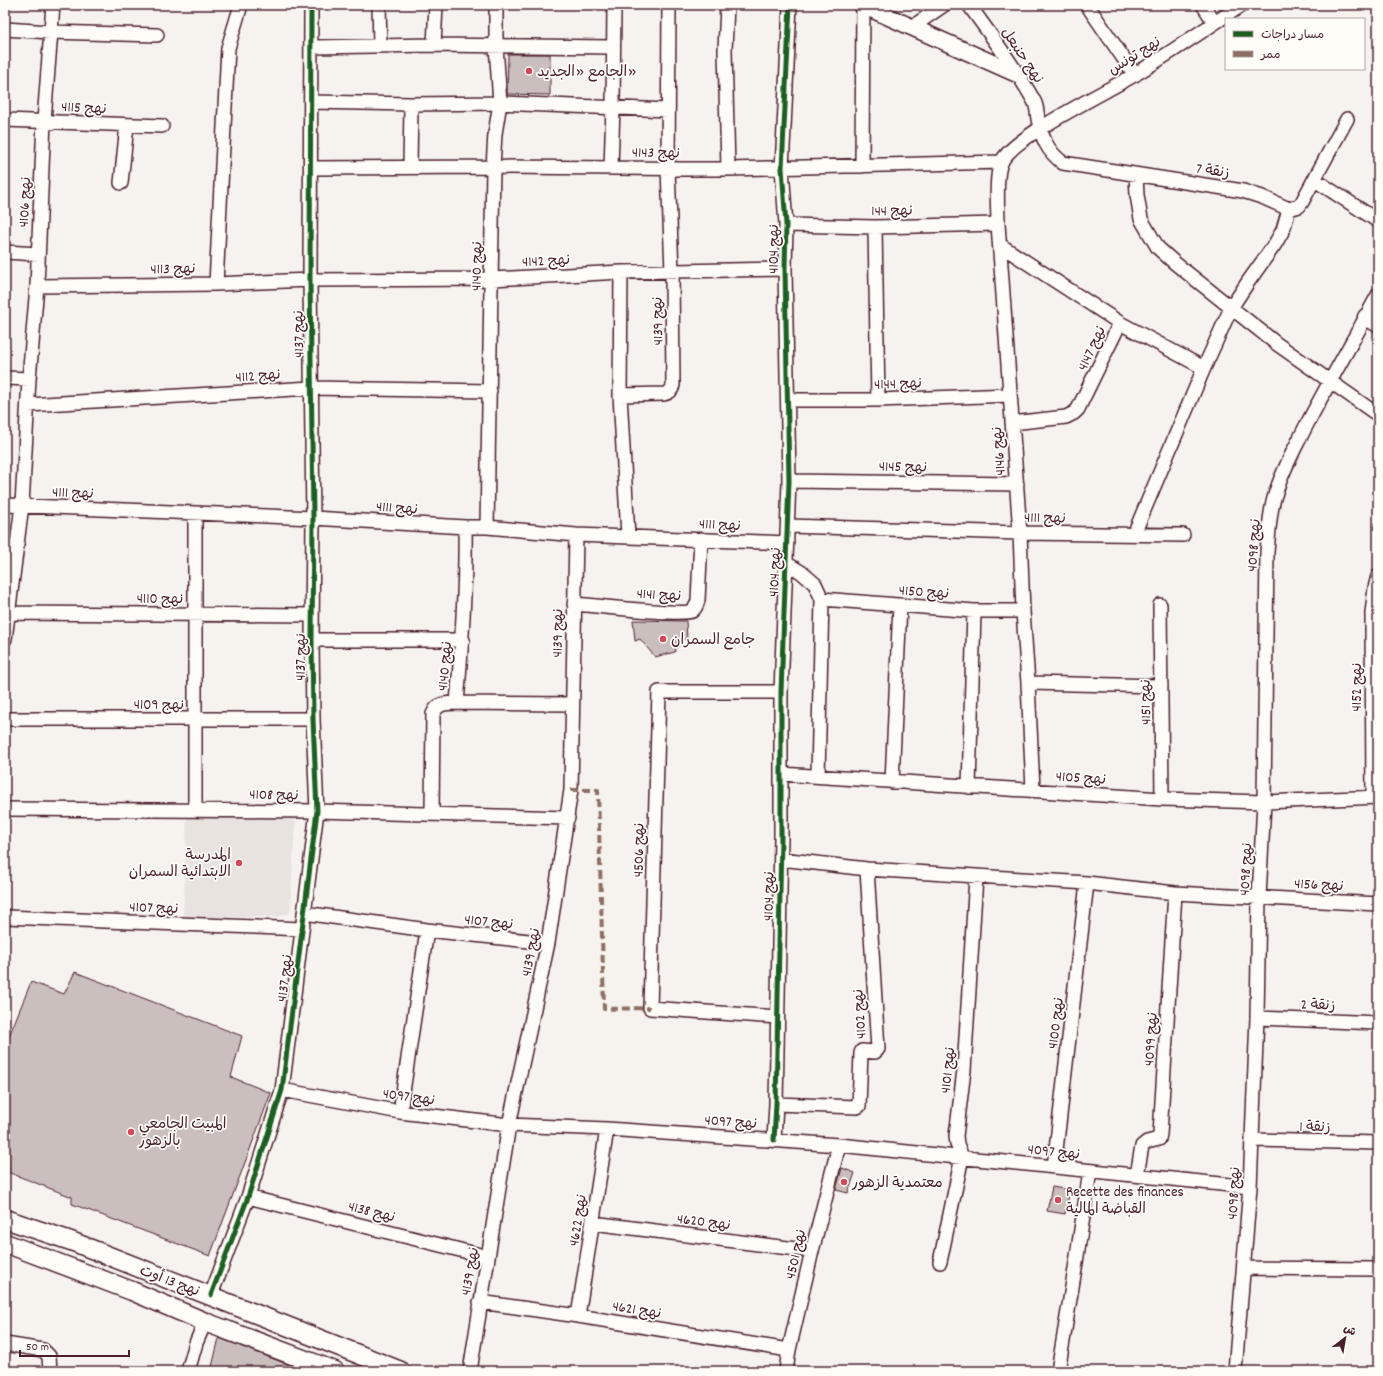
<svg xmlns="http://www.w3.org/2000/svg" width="1383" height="1376" viewBox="0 0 1383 1376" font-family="Dekko,'Playpen Sans Arabic',sans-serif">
	<rect width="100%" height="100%" fill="#f6f3ef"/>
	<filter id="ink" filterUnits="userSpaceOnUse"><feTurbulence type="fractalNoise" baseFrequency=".025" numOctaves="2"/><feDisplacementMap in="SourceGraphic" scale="8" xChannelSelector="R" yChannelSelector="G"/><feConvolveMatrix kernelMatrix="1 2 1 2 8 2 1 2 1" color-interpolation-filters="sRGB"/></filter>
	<g filter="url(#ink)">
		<path fill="#e9e3e0" d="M187 812 296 814 290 913 277 917H183Z"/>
		<path fill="#cbbfbe" stroke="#4a1f2b" d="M508 54H550V95L507 94Z
			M633 620 686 621 687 639 675 640 679 646 676 648 675 652 655 657 640 639 635 641Z
			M75 972 242 1036 231 1077 271 1093 210 1256 72 1204V1197L5 1171V1046L31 982 64 994Z
			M842 1168 855 1173 848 1193 836 1190Z
			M1052 1187 1070 1190 1065 1214 1047 1211Z
			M219 1338 305 1371H211Z"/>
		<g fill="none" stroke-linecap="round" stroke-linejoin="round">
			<g stroke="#4a1f2b" stroke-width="16">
				<path id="minor" d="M379 5 380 45
					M727 5 725 50 728 169
					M969 5C991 36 1016 68 1034 101 1037 106 1037 113 1038 119 1042 138 1047 151 1063 163L1243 191 1262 197 1289 209 1299 206 1302 202 1347 119
					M1087 5 1135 75
					M1203 5 1214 22
					M912 27 944 5
					M5 29 50 32 157 35
					M434 45 436 5
					M312 47 434 45 613 47
					M311 102 411 104 500 103 668 110
					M5 120 162 126
					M862 166 863 5
					M410 167 411 104
					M311 168 493 167 728 169 1001 162
					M611 168 613 107 614 5
					M1136 175 1137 195 1141 219 1158 248 1176 264 1277 344 1378 415
					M1315 180 1378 221
					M121 183 127 125
					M786 225 875 227 998 224
					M875 227 878 400
					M1000 245 1120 323 1078 409 1074 413 1066 417 1012 423
					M5 252 38 254
					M621 272 620 395 628 536
					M216 284 228 48 241 5
					M37 286 216 284 310 280 492 279 621 272 785 269
					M1120 323 1204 368
					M5 378 29 379
					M620 395 664 394C669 393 672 391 673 385L672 271 668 169 669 5
					M788 400H878L1010 395
					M28 405 311 388 490 391
					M789 481 1017 484
					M5 505 313 518 465 527H487L576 535 787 543
					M788 526 1020 533 1183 535
					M487 527 493 167 495 134 500 103 496 46V5
					M1134 534 1204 368 1231 308 1248 282 1275 244 1283 230 1289 209
					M786 563 801 572 815 584 822 599 818 776
					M822 599 974 611H1023
					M574 604C591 605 682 616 692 611 696 608 697 605 698 600L701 539
					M1160 605 1162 799
					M9 613 312 615
					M5 639 22 505 29 379 37 286 44 121 53 5
					M312 640H463
					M1028 683 1161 686
					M457 703 572 704
					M5 719H313
					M781 774 1162 799 1264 802 1378 797
					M892 782 900 605
					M969 787 974 611
					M1033 790 1028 683 1023 611 1020 533 998 224C998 208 995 177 1001 163 1010 138 1108 91 1134 75 1171 53 1206 28 1242 5
					M1373 797 1372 613 1375 588 1378 576
					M5 809 317 811 568 818
					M195 810V513
					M432 814 433 714C438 702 446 704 457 703 462 644 466 586 465 527
					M781 859 867 869 1087 883 1175 893 1378 904
					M304 913 427 930 548 943
					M5 917 302 929
					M777 1017 650 1008 659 692H781
					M1257 1018 1378 1023
					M282 1090 400 1112 509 1125 607 1129 839 1145 1250 1187
					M776 1104 857 1107 859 1106 861 1053 862 1051 875 1052 878 1049 867 869
					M400 1112 427 930
					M774 1140 776 1104 781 838V692L789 481 785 269 786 225 782 168 790 5
					M1252 1140 1378 1143
					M1054 1167 1087 883
					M1137 1175 1142 1146 1147 1142 1159 1139 1160 1134 1175 893
					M248 1197 488 1257
					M593 1223 812 1251
					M940 1262 962 1157 957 1144 956 1136 964 1070 976 877
					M1245 1268 1378 1269
					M211 1295 248 1197 282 1090 317 811 313 719 312 640 313 518 310 280 311 5
					M480 1302 578 1316 789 1350
					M578 1316 607 1129
					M5 1344 43 1350 49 1356 50 1371
					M188 1371 196 1343 205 1322
					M470 1371 509 1125 548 943 571 790 576 535
					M786 1371 789 1350 812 1251 839 1145
					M1058 1371 1075 1269 1090 1171
					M1235 1371 1250 1187 1257 1018 1259 897 1264 802 1267 552C1269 533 1269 513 1275 495 1282 471 1295 448 1306 426 1329 382 1354 339 1378 295"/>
			</g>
			<g stroke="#4a1f2b" stroke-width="19">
				<path id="tertiary" d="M862 5 1017 74
					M1366 317 1378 324"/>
			</g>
			<g stroke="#4a1f2b" stroke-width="21">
				<path id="secondary" d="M5 1219 71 1241 401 1371
					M5 1243 132 1291 205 1322 335 1371"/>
			</g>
			<use href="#minor" stroke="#fdfcf7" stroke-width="13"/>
			<use href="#tertiary" stroke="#fdfcf7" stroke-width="16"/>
			<use href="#secondary" stroke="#fdfcf7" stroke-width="18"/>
			<path stroke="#8d6e63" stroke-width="4" stroke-dasharray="8 4" stroke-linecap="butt" d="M571 790H598L604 1009 650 1008"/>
			<g stroke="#fdfcf7" stroke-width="8">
				<path id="cycleway" d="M774 1140 776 1104 781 838V692L789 481 785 269 786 225 782 168 790 5
					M211 1295 248 1197 282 1090 317 811 313 719 312 640 313 518 310 280 311 5"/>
			</g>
			<use href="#cycleway" stroke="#1b5e20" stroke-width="5"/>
		</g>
	</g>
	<g fill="#d1495b" stroke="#fdfcf7" stroke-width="1.5">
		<circle cx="529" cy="71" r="4"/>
		<circle cx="663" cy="639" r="4"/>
		<circle cx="239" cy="863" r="4"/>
		<circle cx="131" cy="1132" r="4"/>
		<circle cx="844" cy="1182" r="4"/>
		<circle cx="1058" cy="1200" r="4"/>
	</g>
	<g text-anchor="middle" stroke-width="3.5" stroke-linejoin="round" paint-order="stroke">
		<g font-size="15" fill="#4a1f2b" stroke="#fdfcf7">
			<text transform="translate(1023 55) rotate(56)" y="5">نهج حنبعل</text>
			<text transform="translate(1134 55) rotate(-32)" y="5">نهج تونس</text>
			<text transform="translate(84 107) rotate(3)" y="5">نهج 4115</text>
			<text transform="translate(656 152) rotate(1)" y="5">نهج 4143</text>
			<text transform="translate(1213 170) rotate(8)" y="5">زنقة 7</text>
			<text transform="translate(24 202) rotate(-87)" y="5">نهج 4106</text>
			<text transform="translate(892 210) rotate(-1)" y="5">نهج 144</text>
			<text transform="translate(773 249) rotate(-90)" y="5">نهج 4104</text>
			<text transform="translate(546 260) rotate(-3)" y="5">نهج 4142</text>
			<text transform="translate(476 266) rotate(-89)" y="5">نهج 4140</text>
			<text transform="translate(173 268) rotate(-1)" y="5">نهج 4113</text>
			<text transform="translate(657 321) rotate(-91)" y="5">نهج 4139</text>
			<text transform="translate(298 334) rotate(-91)" y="5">نهج 4137</text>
			<text transform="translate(1091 348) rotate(-65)" y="5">نهج 4147</text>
			<text transform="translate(258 375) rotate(-4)" y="5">نهج 4112</text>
			<text transform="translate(898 383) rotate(-2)" y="5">نهج 4144</text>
			<text transform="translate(998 451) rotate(-95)" y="5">نهج 4146</text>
			<text transform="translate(903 466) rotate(1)" y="5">نهج 4145</text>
			<text transform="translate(73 492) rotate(2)" y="5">نهج 4111</text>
			<text transform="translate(397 507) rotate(4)" y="5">نهج 4111</text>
			<text transform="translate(1045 517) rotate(1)" y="5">نهج 4111</text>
			<text transform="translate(720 524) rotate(3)" y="5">نهج 4111</text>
			<text transform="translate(1253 545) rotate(-86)" y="5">نهج 4098</text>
			<text transform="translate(774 572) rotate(-87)" y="5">نهج 4104</text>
			<text transform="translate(924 591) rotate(4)" y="5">نهج 4150</text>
			<text transform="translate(659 594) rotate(3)" y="5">نهج 4141</text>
			<text x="160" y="603">نهج 4110</text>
			<text transform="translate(557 633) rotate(-89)" y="5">نهج 4139</text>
			<text transform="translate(300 657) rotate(-90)" y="5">نهج 4137</text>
			<text transform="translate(444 666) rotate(-85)" y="5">نهج 4140</text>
			<text transform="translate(1356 687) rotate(-90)" y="5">نهج 4152</text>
			<text transform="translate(1145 702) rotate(-91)" y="5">نهج 4151</text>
			<text x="159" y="709">نهج 4109</text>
			<text transform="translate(1081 777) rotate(4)" y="5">نهج 4105</text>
			<text transform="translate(274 794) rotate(1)" y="5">نهج 4108</text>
			<text transform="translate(638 850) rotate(-89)" y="5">نهج 4506</text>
			<text transform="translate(1245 869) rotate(-87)" y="5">نهج 4098</text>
			<text transform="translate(1319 884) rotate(3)" y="5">نهج 4156</text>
			<text transform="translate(768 896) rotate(-89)" y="5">نهج 4104</text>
			<text transform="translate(154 907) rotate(2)" y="5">نهج 4107</text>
			<text transform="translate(489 921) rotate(6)" y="5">نهج 4107</text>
			<text transform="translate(530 952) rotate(-79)" y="5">نهج 4139</text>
			<text transform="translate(284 978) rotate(-83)" y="5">نهج 4137</text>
			<text transform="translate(1318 1004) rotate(2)" y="5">زنقة 2</text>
			<text transform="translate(859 1014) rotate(-94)" y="5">نهج 4102</text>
			<text transform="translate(1055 1023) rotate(-83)" y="5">نهج 4100</text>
			<text transform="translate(1150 1039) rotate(-86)" y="5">نهج 4099</text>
			<text transform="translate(947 1070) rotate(-84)" y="5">نهج 4101</text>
			<text transform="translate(409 1096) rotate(8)" y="5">نهج 4097</text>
			<text transform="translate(731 1121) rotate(4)" y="5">نهج 4097</text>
			<text transform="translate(1315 1126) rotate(1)" y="5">زنقة 1</text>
			<text transform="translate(1054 1151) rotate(6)" y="5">نهج 4097</text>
			<text transform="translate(1233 1193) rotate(-87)" y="5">نهج 4098</text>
			<text transform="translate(372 1211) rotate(14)" y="5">نهج 4138</text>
			<text transform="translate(577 1220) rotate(-81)" y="5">نهج 4622</text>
			<text transform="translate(704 1221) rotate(7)" y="5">نهج 4620</text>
			<text transform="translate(795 1254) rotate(-77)" y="5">نهج 4501</text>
			<text transform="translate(469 1271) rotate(-80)" y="5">نهج 4139</text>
			<text transform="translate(170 1280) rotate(21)" y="5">نهج 13 أوت</text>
			<text transform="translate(637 1309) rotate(9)" y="5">نهج 4621</text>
		</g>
		<g font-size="15" fill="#4a1f2b" stroke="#fdfcf7" text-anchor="start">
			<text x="537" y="76">الجامع «الجديد»</text>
			<text x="671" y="644">جامع السمران</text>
			<text x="231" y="859" text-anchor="end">المدرسة<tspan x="231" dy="17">الابتدائية السمران</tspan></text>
			<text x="139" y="1128">المبيت الجامعي<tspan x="139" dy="17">بالزهور</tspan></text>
			<text x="852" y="1187">معتمدية الزهور</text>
			<text x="1066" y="1196">Recette des finances<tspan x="1066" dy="17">القباضة المالية</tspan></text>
		</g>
	</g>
	<rect width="1383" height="1376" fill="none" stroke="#fdfcf7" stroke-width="20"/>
	<rect x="10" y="10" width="1363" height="1356" fill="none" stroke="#4a1f2b" stroke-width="1.5" filter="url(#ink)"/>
	<rect x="1225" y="18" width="140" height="52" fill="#fdfcf7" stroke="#b5a4a5"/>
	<rect x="1233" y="31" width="20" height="6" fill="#1b5e20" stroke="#b5a4a5"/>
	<text x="1261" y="38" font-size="12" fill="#4a1f2b">مسار دراجات</text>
	<rect x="1233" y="51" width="20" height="6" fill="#8d6e63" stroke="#b5a4a5"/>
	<text x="1261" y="58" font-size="12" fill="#4a1f2b">ممر</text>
	<g transform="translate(1345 1338) rotate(31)" stroke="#fdfcf7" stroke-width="3" paint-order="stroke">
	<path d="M0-3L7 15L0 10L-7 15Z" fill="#4a1f2b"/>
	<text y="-6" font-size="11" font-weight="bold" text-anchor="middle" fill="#4a1f2b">ش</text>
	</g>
	<path d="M20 1350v6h109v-6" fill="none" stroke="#4a1f2b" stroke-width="2"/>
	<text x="26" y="1350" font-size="12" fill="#4a1f2b" stroke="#fdfcf7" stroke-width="3" paint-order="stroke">50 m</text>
</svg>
